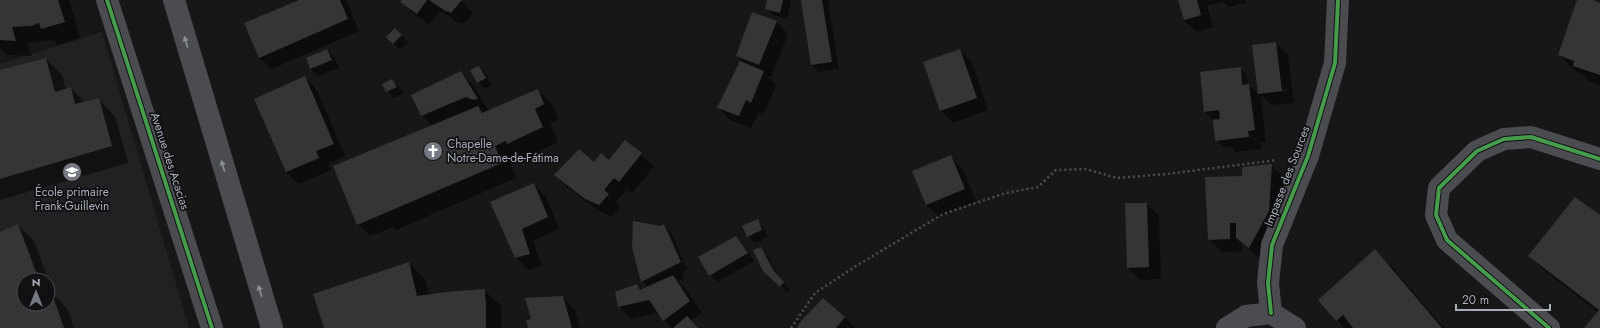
<svg xmlns="http://www.w3.org/2000/svg" width="1600" height="328" viewBox="0 0 1600 328" font-family="Jost,sans-serif">
	<rect width="100%" height="100%" fill="#171717"/>
	<path fill="#212123" fill-rule="evenodd" d="M102 32 189 328H0V64ZM24 280H48V304H24Z"/>
	<path fill="#0007" fill-rule="evenodd" d="M0 0H69L80 38 58 45 53 40 27 43 32 56 7 55 0 48Z
		M302 0H346L359 31 272 69 259 57Z
		M403 0H461L473 13 464 24 460 22V24L441 11 429 25 414 14 402 2Z
		M768 0H791L787 19 773 15 766 8Z
		M802 0H828L839 69 819 72 812 65Z
		M1179 0H1246V4L1243 3 1229 7 1223 2 1207 6 1213 27 1197 32 1184 20Z
		M1578 0H1590L1600 4V85L1590 82 1582 74 1575 71 1559 55Z
		M776 21 788 34 771 77 766 75 776 85 764 114 759 112 751 128 730 120 718 107 746 65 737 56Z
		M395 29 408 42 400 50 387 37Z
		M1276 43 1288 55 1294 103 1271 105 1261 95 1266 142 1260 143 1261 149 1236 152 1230 147H1223L1216 140 1221 118 1212 119 1205 112 1201 73 1240 68 1247 75 1248 84 1259 95 1253 46ZM1287 89V91L1268 93V91Z
		M327 50 334 57 339 68 318 76 311 69 307 59Z
		M959 50 972 62 988 110 953 123 940 110Z
		M46 59 62 75 66 90 71 88 85 103 98 99 115 116 128 163 0 200V71Z
		M479 67 486 74 492 85 485 89 478 82Z
		M461 73 473 85 489 111 538 90 553 105 558 119 550 124 558 142 523 159 520 156 510 162 516 178 396 230 393 227 370 236 358 224 432 126 422 115Z
		M305 77 317 90 345 156 328 164 331 170 299 184 286 172Z
		M392 80 399 87 403 94 394 98 387 91Z
		M625 141 654 166 632 194 627 189 616 202 621 207 612 217 599 211 567 187 555 175 594 164 610 161Z
		M951 157 963 169 976 201 939 216 926 204Z
		M1271 165 1284 177 1281 224 1261 260 1242 242V251L1222 252 1209 239 1243 177Z
		M534 184 546 197 559 229 533 241 542 266 528 270 516 258 491 203Z
		M1126 204H1147L1159 216 1161 279 1140 280 1128 268Z
		M1600 216V328H1586L1598 312 1544 270 1529 256Z
		M757 221 764 228 768 237 755 243 748 236Z
		M18 225 34 241 54 295 67 308 74 328H0V233ZM24 280H48V304H24Z
		M664 225 671 232 687 269 682 272 684 278 678 282 685 288 702 313 691 321 697 328H671L658 312 631 319 619 306 637 285 642 290 648 287 642 281 661 227Z
		M736 237 743 244 754 261 717 282 710 275Z
		M760 248 767 255 781 280 790 290 787 293 764 270Z
		M1375 251 1392 267 1444 328H1344L1337 320 1320 300Z
		M409 263 425 279 429 295 484 290 501 306 502 328H325Z
		M563 298 575 310 580 328H529L532 319Z
		M823 299 845 318 855 328H799Z"/>
	<path fill="#353536" d="M0 0H58L65 22 41 29 39 23 31 26 12 27 16 41 0 40Z
		M299 0H340L348 19 259 58 244 23Z
		M402 0H427L417 14 400 2Z
		M429 0H462L451 13 448 11 447 12Z
		M767 0H783L780 13 765 9Z
		M801 0H822L832 62 811 65Z
		M1178 0H1197L1201 15 1184 20Z
		M1577 0H1593L1600 3V75L1573 66 1574 61 1558 55Z
		M752 12 777 21 759 65 736 56Z
		M395 28 402 35 393 44 386 37Z
		M1276 42 1282 91 1258 94 1252 45Z
		M327 49 332 60 310 69 306 58Z
		M960 49 977 98 940 111 923 62Z
		M46 58 55 92 71 87 75 104 99 98 112 146 0 179V70Z
		M740 61 764 71 751 103 746 100 739 116 717 108Z
		M479 66 486 78 477 83 470 70Z
		M1241 67 1242 85 1249 84 1255 130 1248 131 1249 137 1215 141 1213 120 1220 119 1219 110 1204 112 1200 72Z
		M461 71 478 99 473 100 466 97 421 116 411 95Z
		M305 76 334 144 316 151 319 158 286 172 254 99Z
		M392 79 397 87 386 92 382 84Z
		M538 89 544 104 535 109 543 127 507 144 506 141 495 146 502 163 357 225 333 166 478 106 482 113Z
		M625 140 642 153 619 182 614 178 604 190 609 194 599 205 585 199 554 175 579 149 594 162 601 153 609 160Z
		M951 155 965 189 926 205 912 171Z
		M1272 164 1269 211 1249 248 1236 238V223H1230V239L1208 240 1205 177 1242 176V167Z
		M534 183 548 217 522 229 530 254 515 258 490 202Z
		M1575 197 1600 215V328H1584L1599 310 1528 256Z
		M1125 203H1147L1149 267 1127 268Z
		M758 219 762 230 747 237 742 226Z
		M633 221 661 226 664 224 681 262 641 282 632 247Z
		M18 224 39 280H24V304H48V292L51 291 64 328H0V232Z
		M736 236 748 253 709 276 698 257Z
		M761 247 774 271 784 282 780 287 763 271 753 250Z
		M1375 249 1442 328H1353L1343 315 1336 321 1318 300Z
		M409 262 417 296 446 292 485 289V299H486V328H324L313 294Z
		M673 275 690 301 663 321 649 300 618 307 615 292 637 284 640 290Z
		M563 296 572 328H528L526 320 531 319 525 298Z
		M823 298 845 317 836 328H797L801 321Z
		M687 316 698 328H673Z"/>
	<g fill="none" stroke-linecap="round" stroke-linejoin="round">
		<path stroke="#4d4e52" stroke-width="2.5" stroke-dasharray="2 3" stroke-linecap="butt" d="M791 328 815 293 856 266 943 214 1006 193 1038 187 1056 170 1086 169 1117 178 1167 174 1277 160"/>
		<path stroke="#4b4c50" stroke-width="22" d="M107 0 212 328
			M174 0 272 328
			M1271 313 1268 283 1272 245 1308 156 1335 63 1338 0
			M1227 328 1246 316 1271 313 1295 328
			M1549 328 1447 240 1436 215 1439 188 1477 151 1504 139 1531 137 1600 159"/>
		<g stroke="#111113" stroke-width="6">
			<path id="cycleway" d="M107 0 212 328
				M1271 313 1268 283 1272 245 1308 156 1335 63 1338 0
				M1549 328 1447 240 1436 215 1439 188 1477 151 1504 139 1531 137 1600 159"/>
		</g>
		<use href="#cycleway" stroke="#469c4c" stroke-width="4"/>
	</g>
	<defs><path id="oneway-solid" d="M-6-.8H1V-3.2L6.5 0L1 3.2V.8H-6Z"/></defs>
	<g fill="#8c9099">
		<use href="#oneway-solid" transform="translate(186 42) rotate(-106)"/>
		<use href="#oneway-solid" transform="translate(223 166) rotate(-106)"/>
		<use href="#oneway-solid" transform="translate(260 291) rotate(-107)"/>
	</g>
	<defs>
		<g id="church-disc" transform="scale(1)"><circle r="9.5" fill="#757880" stroke="#111113"/><path d="M-1.2-6h2.4v3.5h3.3v2.4h-3.3V6h-2.4V-.1h-3.3v-2.4h3.3Z" fill="#fff"/></g>
		<g id="school-disc" transform="scale(1)"><circle r="9.5" fill="#757880" stroke="#111113"/><path d="M0-5L7-2L0 1L-7-2ZM-4 1L0 2.5L4 1V4Q0 6-4 4Z" fill="#fff"/></g>
	</defs>
	<g fill-rule="evenodd">
		<use href="#church-disc" x="433" y="151"/>
		<use href="#school-disc" x="72" y="172"/>
	</g>
	<g text-anchor="middle" stroke-width="3.5" stroke-linejoin="round" paint-order="stroke">
		<g font-size="12" fill="#a8adb8" stroke="#111113" text-anchor="start">
			<text x="447" y="148">Chapelle<tspan x="447" dy="14">Notre-Dame-de-Fátima</tspan></text>
			<text x="72" y="196" text-anchor="middle">École primaire<tspan x="72" dy="14">Frank-Guillevin</tspan></text>
		</g>
		<g font-size="12" fill="#a8adb8" stroke="#111113">
			<text transform="translate(170 161) rotate(72)" y="4">Avenue des Acacias</text>
			<text transform="translate(1287 176) rotate(-69)" y="4">Impasse des Sources</text>
		</g>
	</g>
	<g transform="translate(36 292)"><circle r="19" fill="#111113" stroke="#4d4f55"/>
	<path d="M0-3L7 15L0 10L-7 15Z" fill="#757880"/>
	<text y="-6" font-size="11" font-weight="bold" text-anchor="middle" fill="#a8adb8">N</text>
	</g>
	<path d="M1456 304v6h94v-6" fill="none" stroke="#a8adb8" stroke-width="2"/>
	<text x="1462" y="304" font-size="12" fill="#a8adb8" stroke="#111113" stroke-width="3" paint-order="stroke">20 m</text>
</svg>
